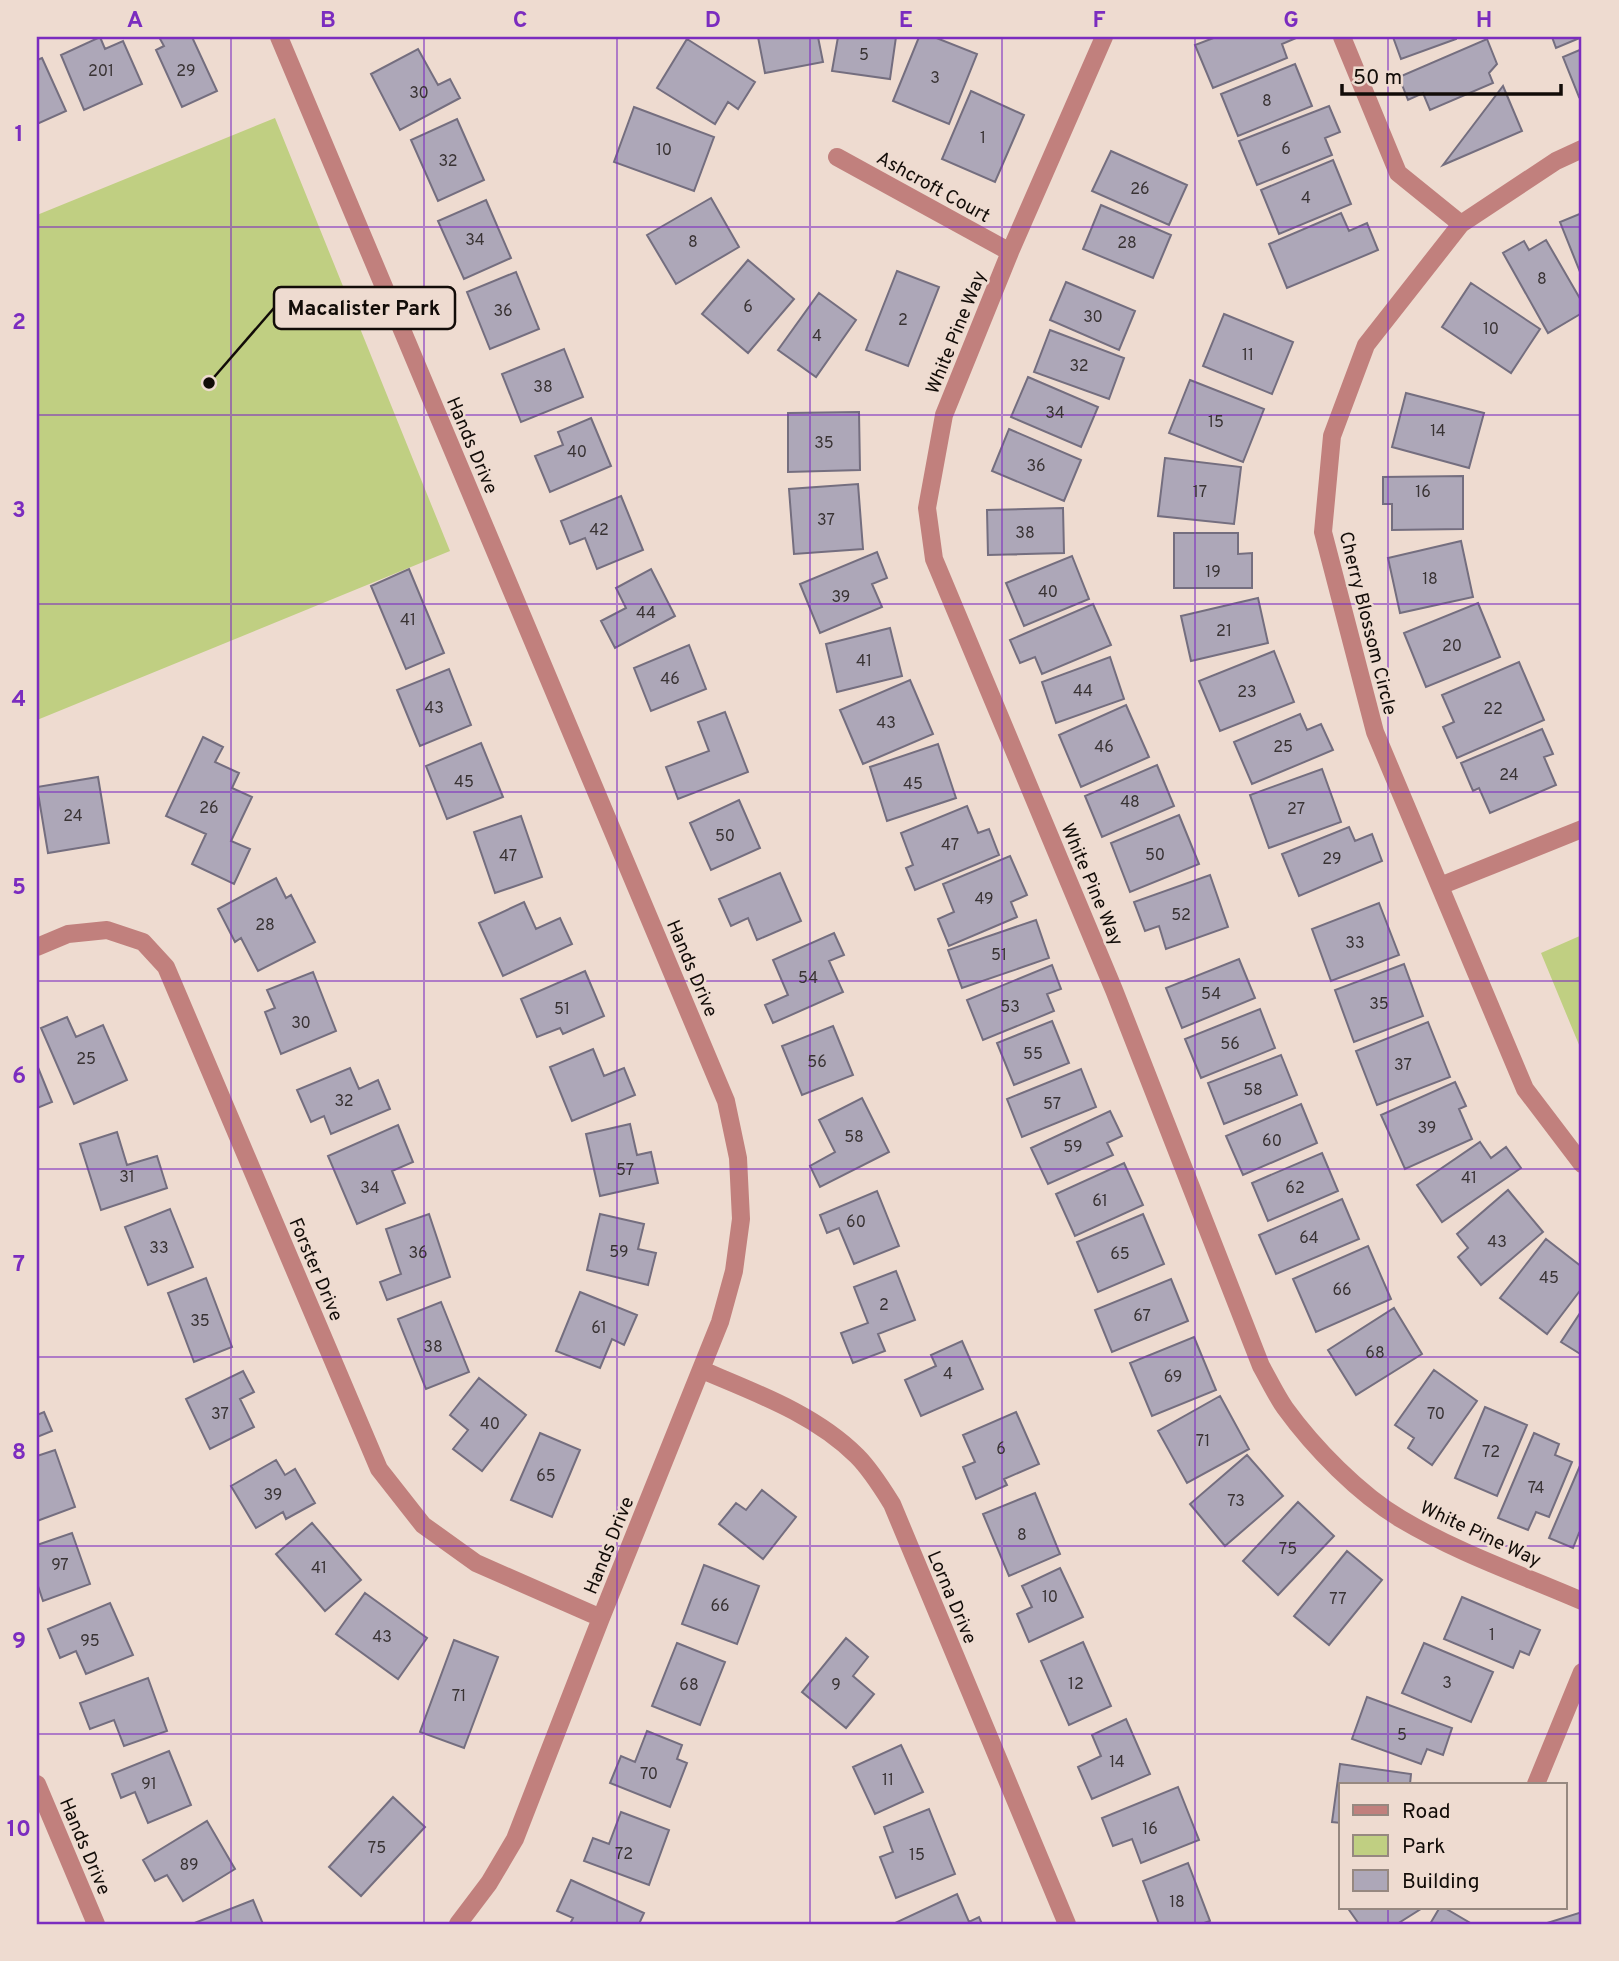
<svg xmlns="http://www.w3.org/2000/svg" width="1619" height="1961" viewBox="0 0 1619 1961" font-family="Overpass,sans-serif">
	<rect width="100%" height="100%" fill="#eedbd0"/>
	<path fill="#c0cf82" d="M275 118 450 551 37 720V215Z
		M1582 935V1052L1541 953Z"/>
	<path fill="#ada7b8" stroke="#746e7f" stroke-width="2" d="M100 37 105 49 123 41 142 84 84 110 61 55Z
		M159 37H192L217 91 182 107 156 50 164 46Z
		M758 37H818L823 62 765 73Z
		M838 37H896L890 79 832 71Z
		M919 37H934L977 54 949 124 893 101Z
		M1216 37H1296V38L1282 44 1287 58 1213 88 1195 45Z
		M1393 37H1456V39L1401 59Z
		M1552 37H1582L1556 48Z
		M687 39 755 82 738 109 728 102 715 124 657 88Z
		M1487 39 1497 64 1489 73 1493 83 1430 110 1423 93 1408 100 1399 77Z
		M418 49 438 85 450 79 460 98 400 130 371 74Z
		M1582 49V95L1579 97 1563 57Z
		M42 58 66 111 37 124V60Z
		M1295 64 1312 106 1238 136 1221 94Z
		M1503 86 1522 131 1443 165Z
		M971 91 1024 115 995 182 942 159Z
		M1329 106 1340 132 1325 138 1332 155 1257 185 1239 141Z
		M634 107 714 137 694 191 614 162Z
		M457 119 484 180 438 201 411 140Z
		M1111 151 1187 185 1169 225 1092 191Z
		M1333 160 1351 204 1279 234 1261 190Z
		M711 198 739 247 676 284 647 235Z
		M486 200 511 258 464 279 438 221Z
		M1101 205 1171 235 1153 278 1083 249Z
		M1341 213 1349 231 1367 223 1378 250 1287 288 1269 244Z
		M1582 213V277L1560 222Z
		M1546 240 1582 302V313L1548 333 1503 253 1524 241 1529 250Z
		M748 260 794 299 748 353 702 314Z
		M897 271 939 287 908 366 866 350Z
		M516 272 539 329 490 349 467 292Z
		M1066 282 1135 311 1119 350 1050 320Z
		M1471 283 1540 329 1511 373 1442 327Z
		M819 293 856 320 816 377 778 350Z
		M1224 314 1293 342 1272 394 1203 366Z
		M1050 330 1124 358 1109 399 1034 372Z
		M564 349 583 397 521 422 502 374Z
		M1028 377 1098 407 1081 447 1011 417Z
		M1190 380 1264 409 1243 462 1169 433Z
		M1406 393 1484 413 1469 468 1392 447Z
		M859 412 860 470 788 472V413Z
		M591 418 611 466 550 492 535 456 563 445 558 432Z
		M1009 429 1081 460 1064 501 992 471Z
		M1165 458 1241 467 1234 524 1158 516Z
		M1463 476V529L1392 530V504H1383V477Z
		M858 484 863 549 794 554 789 489Z
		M621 496 643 550 597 569 585 538 570 544 561 521Z
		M1063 508 1064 553 988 555 987 510Z
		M1174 533H1238V554L1252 553V588H1174Z
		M1461 541 1473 597 1400 613 1388 558Z
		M877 552 887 578 872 584 882 607 820 633 800 584Z
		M1072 556 1089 599 1024 626 1006 583Z
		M409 569 444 653 406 669 371 586Z
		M651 569 675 616 615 648 601 621 626 608 616 588Z
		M1258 598 1268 643 1191 661 1181 616Z
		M1478 603 1500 657 1426 687 1404 633Z
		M1093 604 1111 645 1042 674 1035 657 1020 663 1010 640Z
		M890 628 902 676 837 692 826 644Z
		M689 645 706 689 651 711 634 668Z
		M1274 651 1294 702 1220 731 1199 681Z
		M1110 657 1124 699 1056 723 1042 682Z
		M1519 662 1544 720 1457 758 1443 727 1454 722 1442 695Z
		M449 669 471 725 420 746 397 690Z
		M910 680 933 734 863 764 840 710Z
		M1126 705 1149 757 1081 787 1059 735Z
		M725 712 748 772 678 799 666 767 709 751 698 722Z
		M1300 714 1307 730 1321 724 1333 750 1252 784 1234 742Z
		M1542 729 1553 754 1544 757 1556 785 1490 813 1479 788 1473 791 1461 763Z
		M203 737 223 747 215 762 239 773 232 788 252 797 231 841 250 849 234 884 192 864 206 834 166 816Z
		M481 743 503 797 447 819 426 766Z
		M938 744 956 798 887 821 870 767Z
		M1157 765 1174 806 1102 837 1085 796Z
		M1322 769 1341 822 1269 848 1250 795Z
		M98 777 109 843 48 853 37 787Z
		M739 800 760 848 711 870 690 823Z
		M967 806 978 833 989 829 999 855 915 890 906 868 913 865 901 833Z
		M1179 815 1199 864 1130 892 1111 843Z
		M521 816 542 877 495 893 474 832Z
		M1349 827 1355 841 1372 834 1382 861 1299 896 1282 854Z
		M1010 856 1027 895 1011 902 1017 917 949 946 938 919 954 912 943 884Z
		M780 873 801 921 757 940 748 918 731 926 719 899Z
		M1210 875 1228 927 1166 949 1159 926 1145 931 1134 902Z
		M276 878 286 898 291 895 315 942 258 971 241 938 235 942 218 909Z
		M524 902 536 929 560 918 572 944 503 976 479 923Z
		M1379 903 1399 955 1331 981 1312 929Z
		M1036 920 1049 958 962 988 948 950Z
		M834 933 844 955 829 961 843 992 773 1023 765 1005 788 995 773 960Z
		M1239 959 1255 998 1182 1028 1166 988Z
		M1404 964 1423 1016 1354 1042 1335 990Z
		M1052 965 1061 989 1047 994 1054 1011 983 1040 967 1000Z
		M585 971 604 1016 563 1034 560 1028 537 1037 521 999Z
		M313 972 336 1031 281 1054 265 1012 275 1008 267 990Z
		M1260 1009 1275 1048 1201 1078 1185 1039Z
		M67 1017 76 1037 103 1025 127 1080 74 1104 41 1028Z
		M1052 1021 1069 1063 1014 1085 997 1043Z
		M1428 1022 1450 1077 1377 1105 1356 1051Z
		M833 1026 853 1075 802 1095 782 1046Z
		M593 1049 604 1076 624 1068 635 1095 572 1121 550 1067Z
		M1281 1055 1297 1095 1224 1124 1208 1083Z
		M37 1065 52 1102 37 1108Z
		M350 1068 359 1089 378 1080 390 1109 331 1134 324 1116 311 1122 297 1090Z
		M1081 1069 1096 1107 1022 1137 1007 1099Z
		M1455 1082 1466 1106 1459 1109 1472 1139 1405 1169 1381 1115Z
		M862 1098 889 1152 820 1187 810 1166 835 1152 819 1120Z
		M1301 1104 1317 1143 1243 1175 1226 1136Z
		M1110 1111 1122 1136 1107 1143 1113 1155 1048 1184 1031 1148Z
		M630 1124 637 1155 651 1152 658 1183 600 1196 586 1134Z
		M398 1125 413 1162 392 1171 405 1203 357 1224 328 1156Z
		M117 1132 127 1165 157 1156 167 1188 101 1210 80 1144Z
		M1480 1142 1491 1158 1506 1147 1521 1168 1442 1222 1417 1185Z
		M1322 1153 1338 1191 1268 1221 1252 1183Z
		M1124 1163 1143 1205 1075 1236 1056 1194Z
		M1508 1190 1543 1232 1481 1285 1458 1257 1468 1248 1457 1234Z
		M877 1191 899 1246 854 1264 839 1228 827 1233 820 1215Z
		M1342 1199 1359 1239 1276 1274 1259 1235Z
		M170 1209 193 1267 148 1285 125 1227Z
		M429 1214 450 1277 387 1300 380 1282 401 1274 386 1229Z
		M600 1214 644 1224 638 1249 656 1253 648 1285 587 1270Z
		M1143 1214 1164 1264 1098 1292 1077 1242Z
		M1546 1239 1582 1267V1288L1547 1334 1500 1298Z
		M1368 1246 1391 1299 1316 1332 1293 1279Z
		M896 1271 915 1320 878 1334 885 1351 853 1363 841 1333 868 1323 854 1287Z
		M206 1278 232 1347 194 1362 168 1293Z
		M1171 1279 1188 1321 1112 1352 1095 1310Z
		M580 1292 637 1315 624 1345 612 1339 600 1368 556 1351Z
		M441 1302 469 1372 426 1389 398 1319Z
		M1394 1308 1422 1354 1356 1395 1328 1350Z
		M1582 1310V1355L1561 1342Z
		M1194 1337 1216 1390 1152 1416 1130 1363Z
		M962 1341 983 1389 921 1416 905 1380 936 1366 931 1355Z
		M1434 1370 1477 1401 1432 1465 1408 1448 1414 1438 1395 1425Z
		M243 1371 254 1392 240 1399 254 1427 210 1449 186 1399Z
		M479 1378 526 1415 482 1471 453 1449 468 1430 450 1415Z
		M1220 1396 1249 1449 1187 1483 1158 1431Z
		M1485 1407 1527 1425 1497 1496 1455 1478Z
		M44 1412 52 1431 37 1437V1415Z
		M1016 1412 1039 1464 1004 1479 1007 1485 976 1499 963 1467 975 1462 963 1435Z
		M540 1433 580 1450 552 1517 511 1500Z
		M1534 1433 1559 1444 1555 1455 1572 1462 1549 1517 1536 1512 1528 1530 1498 1518Z
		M55 1450 75 1507 37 1521V1456Z
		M1247 1455 1283 1496 1225 1546 1190 1504Z
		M276 1460 285 1475 295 1469 315 1503 286 1519 283 1512 256 1528 231 1486Z
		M1582 1461V1535L1579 1533 1573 1548 1549 1538Z
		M762 1490 796 1517 763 1559 719 1524 736 1503 746 1510Z
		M1035 1493 1060 1554 1009 1576 983 1514Z
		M1298 1502 1334 1536 1278 1595 1243 1561Z
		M312 1523 361 1580 325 1611 276 1554Z
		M72 1533 90 1584 43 1601 37 1583V1545Z
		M1347 1551 1382 1580 1329 1645 1294 1616Z
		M704 1565 759 1586 737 1644 682 1624Z
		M1060 1568 1083 1617 1029 1642 1017 1614 1032 1607 1022 1586Z
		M365 1593 427 1638 398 1679 336 1634Z
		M1462 1597 1540 1630 1529 1655 1520 1651 1513 1668 1444 1639Z
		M110 1603 133 1655 86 1674 76 1651 60 1658 48 1629Z
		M846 1638 868 1657 853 1676 874 1694 846 1728 802 1692Z
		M454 1640 498 1657 464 1748 420 1732Z
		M1083 1642 1111 1706 1069 1725 1041 1661Z
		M677 1643 725 1662 700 1725 652 1706Z
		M1424 1643 1493 1672 1471 1722 1402 1693Z
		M148 1678 167 1731 124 1746 114 1720 90 1729 80 1703Z
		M1367 1697 1452 1728 1443 1755 1427 1749 1421 1764 1352 1739Z
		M1126 1719 1150 1774 1092 1799 1078 1767 1101 1756 1092 1735Z
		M647 1731 682 1745 677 1759 687 1763 670 1807 610 1783 621 1756 635 1762Z
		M901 1745 923 1792 875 1814 853 1767Z
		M169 1751 191 1805 148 1823 135 1792 121 1798 112 1774Z
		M1340 1764 1411 1774 1410 1784H1341V1823L1332 1822Z
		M1178 1787 1199 1840 1141 1863 1132 1839 1113 1846 1102 1818Z
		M393 1797 425 1827 361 1896 329 1867Z
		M929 1809 955 1874 896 1898 880 1857 893 1852 884 1827Z
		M621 1812 669 1830 649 1885 584 1861 593 1838 609 1844Z
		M207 1821 235 1869 183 1901 167 1875 155 1881 143 1860Z
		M1188 1863 1210 1921 1201 1924H1159L1143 1881Z
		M571 1880 644 1913 639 1924H570L573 1918 557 1911Z
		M957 1894 969 1922 979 1917 982 1924H896L895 1923Z
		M253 1900 263 1924H192Z
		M1347 1907H1424L1397 1924H1359Z
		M1440 1907H1443L1472 1924H1430Z
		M1582 1912V1924H1544Z"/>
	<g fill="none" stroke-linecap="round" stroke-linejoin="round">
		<path stroke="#c1807d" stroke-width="18" d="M279 37 726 1101 738 1158 741 1219 734 1271 720 1322 601 1618 515 1839 489 1883 458 1924
			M1104 37 1010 252 944 415 927 508 934 559 1114 990 1261 1366C1269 1380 1276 1395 1285 1408 1314 1448 1359 1494 1401 1519 1458 1553 1522 1575 1582 1601
			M1342 37 1398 173 1461 224
			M1582 149 1556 161 1461 224 1366 345 1332 436 1323 532 1375 732 1525 1089 1582 1164
			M837 157 1010 252
			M1440 886 1582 829
			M37 947 68 934 107 930 143 942 166 967 379 1469 423 1525 476 1563 601 1618
			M702 1370C756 1393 815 1414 857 1456 871 1470 882 1488 892 1504L1067 1924
			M37 1784 96 1924
			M1536 1784 1582 1672"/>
	</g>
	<path fill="none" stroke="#7b2cbf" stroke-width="2" stroke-opacity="0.55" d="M231 37V1924M424 37V1924M617 37V1924M810 37V1924M1002 37V1924M1195 37V1924M1388 37V1784M37 227H1582M37 415H1582M37 604H1582M37 792H1582M37 981H1582M37 1169H1582M37 1357H1582M37 1546H1582M37 1734H1582M1388 1907V1924"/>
	<g text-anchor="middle" stroke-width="5" stroke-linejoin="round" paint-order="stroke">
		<g font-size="16" fill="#393334">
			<text x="864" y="60">5</text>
			<text x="101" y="76">201</text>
			<text x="186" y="76">29</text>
			<text x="935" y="83">3</text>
			<text x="419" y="98">30</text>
			<text x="1267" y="106">8</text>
			<text x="983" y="143">1</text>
			<text x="1286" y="154">6</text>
			<text x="664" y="155">10</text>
			<text x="448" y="166">32</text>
			<text x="1140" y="194">26</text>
			<text x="1306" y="203">4</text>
			<text x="475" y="245">34</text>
			<text x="693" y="247">8</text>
			<text x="1127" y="248">28</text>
			<text x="1542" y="284">8</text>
			<text x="748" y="312">6</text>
			<text x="503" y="316">36</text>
			<text x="1093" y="322">30</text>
			<text x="903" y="325">2</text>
			<text x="1491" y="334">10</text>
			<text x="817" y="341">4</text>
			<text x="1248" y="360">11</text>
			<text x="1079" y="371">32</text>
			<text x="543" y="392">38</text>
			<text x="1055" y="418">34</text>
			<text x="1216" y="427">15</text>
			<text x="1438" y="436">14</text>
			<text x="824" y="448">35</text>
			<text x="577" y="457">40</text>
			<text x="1036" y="471">36</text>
			<text x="1200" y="497">17</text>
			<text x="1423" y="497">16</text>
			<text x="826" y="525">37</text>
			<text x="599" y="535">42</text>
			<text x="1025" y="538">38</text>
			<text x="1213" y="577">19</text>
			<text x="1430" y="584">18</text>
			<text x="1048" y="597">40</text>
			<text x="841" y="602">39</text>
			<text x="646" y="618">44</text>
			<text x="408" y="625">41</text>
			<text x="1224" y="636">21</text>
			<text x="1452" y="651">20</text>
			<text x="864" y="666">41</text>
			<text x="670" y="684">46</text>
			<text x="1083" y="696">44</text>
			<text x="1247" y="697">23</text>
			<text x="434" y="713">43</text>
			<text x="1493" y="714">22</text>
			<text x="886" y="728">43</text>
			<text x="1104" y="752">46</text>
			<text x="1283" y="752">25</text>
			<text x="1509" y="780">24</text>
			<text x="464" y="787">45</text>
			<text x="913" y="789">45</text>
			<text x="1130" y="807">48</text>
			<text x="209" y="813">26</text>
			<text x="1296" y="814">27</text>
			<text x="73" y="821">24</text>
			<text x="725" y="841">50</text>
			<text x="950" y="850">47</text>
			<text x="1155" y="860">50</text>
			<text x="508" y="861">47</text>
			<text x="1332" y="864">29</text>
			<text x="984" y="904">49</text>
			<text x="1181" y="920">52</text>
			<text x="265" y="930">28</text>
			<text x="1355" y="948">33</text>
			<text x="999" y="960">51</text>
			<text x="808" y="983">54</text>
			<text x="1211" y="999">54</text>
			<text x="1379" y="1009">35</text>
			<text x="1010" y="1012">53</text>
			<text x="562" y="1014">51</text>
			<text x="301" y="1028">30</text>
			<text x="1230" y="1049">56</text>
			<text x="1033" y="1059">55</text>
			<text x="86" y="1064">25</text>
			<text x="817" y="1067">56</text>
			<text x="1403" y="1070">37</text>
			<text x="1253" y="1095">58</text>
			<text x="344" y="1106">32</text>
			<text x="1052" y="1109">57</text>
			<text x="1427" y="1133">39</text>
			<text x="854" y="1142">58</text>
			<text x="1272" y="1146">60</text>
			<text x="1073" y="1152">59</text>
			<text x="625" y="1175">57</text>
			<text x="127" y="1182">31</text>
			<text x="1469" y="1183">41</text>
			<text x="370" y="1193">34</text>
			<text x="1295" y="1193">62</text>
			<text x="1100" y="1206">61</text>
			<text x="856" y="1227">60</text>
			<text x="1309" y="1243">64</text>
			<text x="1497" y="1247">43</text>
			<text x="159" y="1253">33</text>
			<text x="619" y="1257">59</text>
			<text x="418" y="1258">36</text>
			<text x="1120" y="1259">65</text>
			<text x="1549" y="1283">45</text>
			<text x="1342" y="1295">66</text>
			<text x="884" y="1310">2</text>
			<text x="1142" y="1321">67</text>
			<text x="200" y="1326">35</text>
			<text x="599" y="1333">61</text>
			<text x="433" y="1352">38</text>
			<text x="1375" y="1358">68</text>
			<text x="948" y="1379">4</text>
			<text x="1173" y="1382">69</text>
			<text x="220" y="1419">37</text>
			<text x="1436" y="1419">70</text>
			<text x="490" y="1429">40</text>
			<text x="1203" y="1446">71</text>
			<text x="1001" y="1454">6</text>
			<text x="1491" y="1457">72</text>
			<text x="546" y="1481">65</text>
			<text x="1536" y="1493">74</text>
			<text x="273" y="1500">39</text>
			<text x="1236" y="1506">73</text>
			<text x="1022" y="1540">8</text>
			<text x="1288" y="1554">75</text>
			<text x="60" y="1570">97</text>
			<text x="319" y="1573">41</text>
			<text x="1050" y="1602">10</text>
			<text x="1338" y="1604">77</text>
			<text x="720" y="1611">66</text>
			<text x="1492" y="1640">1</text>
			<text x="382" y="1642">43</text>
			<text x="90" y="1646">95</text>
			<text x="1447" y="1688">3</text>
			<text x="1076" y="1689">12</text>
			<text x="689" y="1690">68</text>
			<text x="836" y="1690">9</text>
			<text x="459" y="1701">71</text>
			<text x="1402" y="1740">5</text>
			<text x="1117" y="1767">14</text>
			<text x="649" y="1779">70</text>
			<text x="888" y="1785">11</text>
			<text x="149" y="1789">91</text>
			<text x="1150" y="1834">16</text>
			<text x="377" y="1853">75</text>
			<text x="624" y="1859">72</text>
			<text x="917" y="1860">15</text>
			<text x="189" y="1870">89</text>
			<text x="1177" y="1907">18</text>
		</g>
		<g font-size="19" fill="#120c08" stroke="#eedbd0">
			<text transform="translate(934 186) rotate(29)" y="7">Ashcroft Court</text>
			<text transform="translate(955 332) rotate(-68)" y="7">White Pine Way</text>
			<text transform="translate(473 445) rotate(67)" y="7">Hands Drive</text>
			<text transform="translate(1369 623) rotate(76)" y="7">Cherry Blossom Circle</text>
			<text transform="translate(1093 884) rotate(67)" y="7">White Pine Way</text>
			<text transform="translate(693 968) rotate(67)" y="7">Hands Drive</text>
			<text transform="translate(317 1269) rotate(67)" y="7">Forster Drive</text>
			<text transform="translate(1481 1533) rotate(25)" y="7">White Pine Way</text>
			<text transform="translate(608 1545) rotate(-68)" y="7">Hands Drive</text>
			<text transform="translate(953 1597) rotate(67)" y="7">Lorna Drive</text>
			<text transform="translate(86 1846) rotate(67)" y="7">Hands Drive</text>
		</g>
	</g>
	<path fill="none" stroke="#120c08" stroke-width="2.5" d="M209 383L274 308"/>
	<circle fill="#120c08" stroke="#eedbd0" stroke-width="2.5" cx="209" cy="383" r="7"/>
	<rect fill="#eedbd0" stroke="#120c08" stroke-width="2.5" x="274" y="287" width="181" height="42" rx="7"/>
	<g font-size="21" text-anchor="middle" font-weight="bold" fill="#120c08">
		<text x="364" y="315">Macalister Park</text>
	</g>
	<rect width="1619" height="1961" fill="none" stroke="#eedbd0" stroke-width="77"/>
	<rect x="1339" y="1783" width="228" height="126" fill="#eedbd0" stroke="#968880" stroke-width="2"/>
	<rect x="1353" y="1805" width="35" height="10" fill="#c1807d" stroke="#968880" stroke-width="2"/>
	<text x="1402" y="1818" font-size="21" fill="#120c08">Road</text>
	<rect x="1353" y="1835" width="35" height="21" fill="#c0cf82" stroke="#968880" stroke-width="2"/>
	<text x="1402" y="1853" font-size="21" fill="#120c08">Park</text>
	<rect x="1353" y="1870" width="35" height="21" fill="#ada7b8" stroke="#968880" stroke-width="2"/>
	<text x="1402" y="1888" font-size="21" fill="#120c08">Building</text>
	<path d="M1342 84v10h219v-10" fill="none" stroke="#120c08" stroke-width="3.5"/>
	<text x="1353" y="84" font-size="21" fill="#120c08" stroke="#eedbd0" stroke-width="5" paint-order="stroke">50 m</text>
	<rect x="38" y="38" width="1542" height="1885" fill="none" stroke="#7b2cbf" stroke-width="2.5"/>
	<g font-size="23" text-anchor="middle" font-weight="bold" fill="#7b2cbf">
		<text x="135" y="27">A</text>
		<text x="328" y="27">B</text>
		<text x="520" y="27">C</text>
		<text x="713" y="27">D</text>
		<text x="906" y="27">E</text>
		<text x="1099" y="27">F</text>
		<text x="1291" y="27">G</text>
		<text x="1484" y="27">H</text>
		<text x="19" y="141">1</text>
		<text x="19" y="329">2</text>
		<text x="19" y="517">3</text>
		<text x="19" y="706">4</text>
		<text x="19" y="894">5</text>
		<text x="19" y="1083">6</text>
		<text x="19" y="1271">7</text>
		<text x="19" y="1459">8</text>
		<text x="19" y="1648">9</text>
		<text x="19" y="1836">10</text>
	</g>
</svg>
